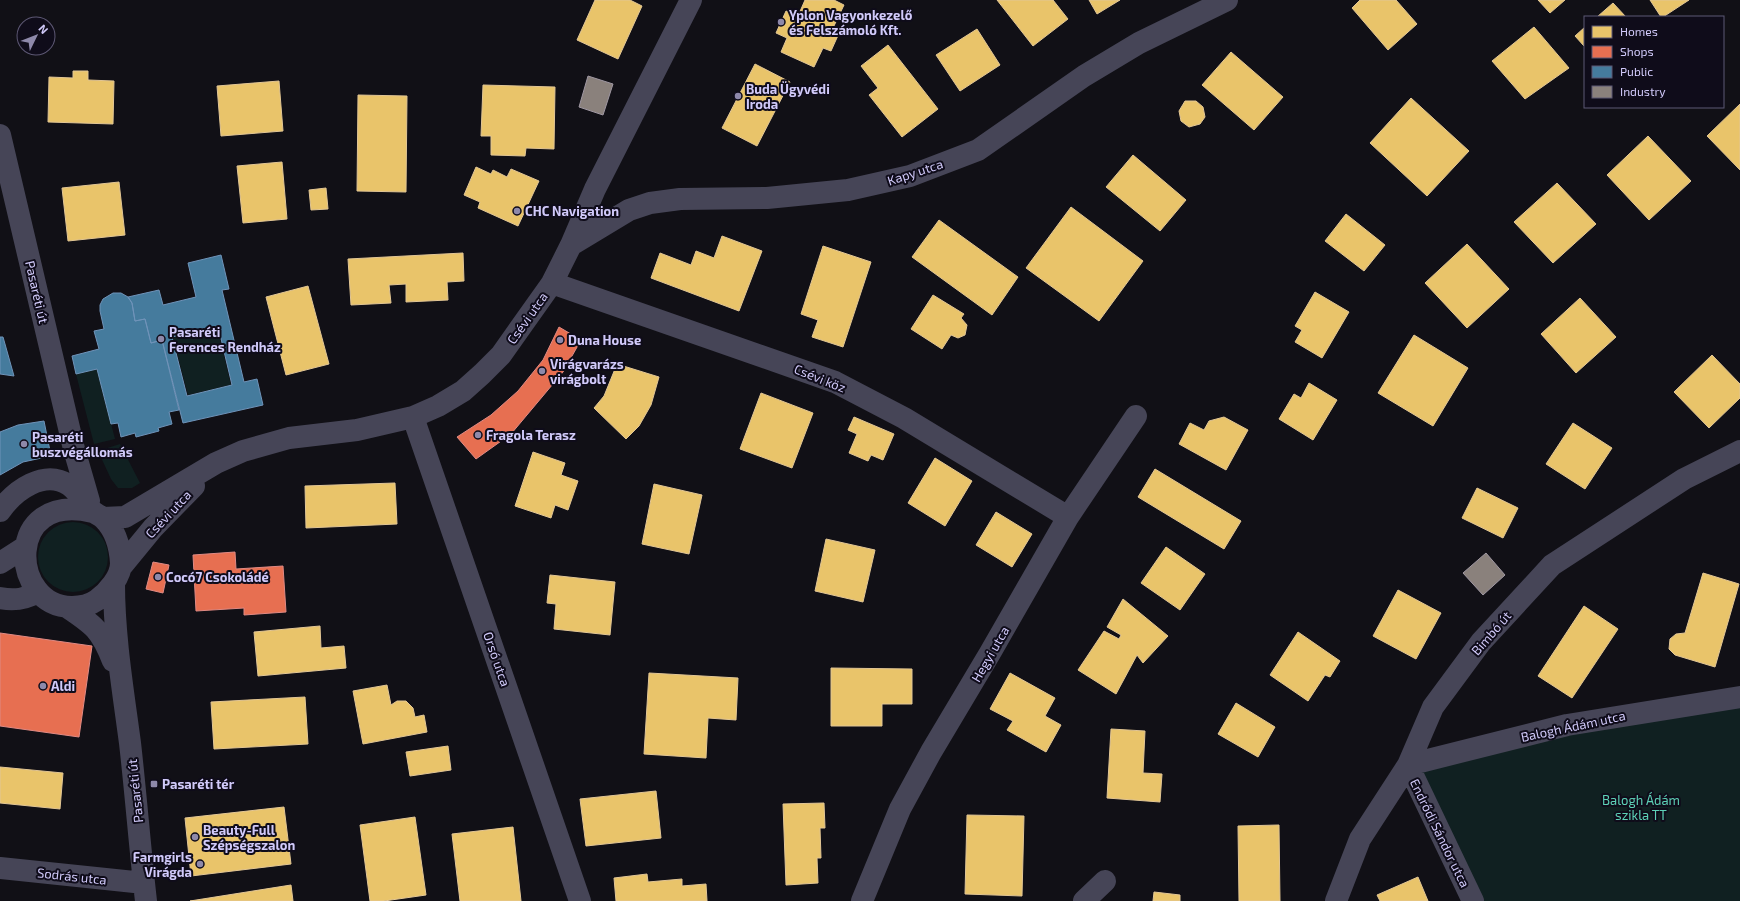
<svg xmlns="http://www.w3.org/2000/svg" width="1740" height="901" viewBox="0 0 1740 901" font-family="'Exo 2',sans-serif">
	<rect width="100%" height="100%" fill="#111016"/>
	<path fill="#102021" d="M217 327 231 385 188 395 173 338Z
		M97 369 115 439 94 444 76 374Z
		M120 444 140 483 132 488H118L111 479 98 451Z
		M38 557a35 35 0 1 1 70 0a35 35 0 1 1-70 0Z
		M1740 697V901H1473L1408 765Z"/>
	<path fill="#e9c46a" stroke="#e2c695" d="M595 0H630L642 6 618 59 577 40Z
		M805 0H834L844 5 833 28 840 31 831 51 823 48 814 67 781 52 787 38 776 33 786 11 798 16Z
		M997 0H1053L1068 19 1033 46Z
		M1089 0H1120L1097 14Z
		M1360 0H1396L1417 24 1388 50 1352 8Z
		M1538 0H1565L1550 13Z
		M1650 0H1689L1663 17H1661Z
		M1613 3 1626 17H1597Z
		M1534 27 1569 68 1525 99 1492 61Z
		M1585 27V46H1584L1575 36Z
		M977 29 1000 65 960 91 936 55Z
		M888 45 938 109 902 137 869 95 878 88 861 66Z
		M1231 52 1283 97 1254 130 1202 85Z
		M755 64 790 82 757 146 722 128Z
		M73 71H88V80L114 81 113 124 48 122 49 77 73 78Z
		M279 81 283 131 221 136 217 86Z
		M483 85 555 87 554 149 526 148 525 156 491 155V136H481Z
		M358 95 407 96 406 192 357 191Z
		M1411 98 1469 151 1427 196 1370 143Z
		M1185 101H1196L1203 107 1205 117 1200 124 1189 127 1181 121 1179 111Z
		M1740 104V170L1707 136Z
		M1648 136 1691 181 1649 220 1607 175Z
		M1133 155 1186 200 1160 231 1106 187Z
		M282 162 287 219 243 223 237 166Z
		M476 167 491 174 493 170 507 177 511 169 539 181 518 226 478 208 480 202 464 195Z
		M119 182 125 235 68 241 62 188Z
		M1557 183 1596 224 1553 263 1514 222Z
		M326 188 328 209 311 210 309 190Z
		M1071 207 1143 261 1099 321 1026 268Z
		M1346 214 1385 245 1364 271 1325 241Z
		M939 220 1018 277 992 315 912 257Z
		M722 236 762 251 739 311 651 278 660 253 691 265 696 251 714 258Z
		M1467 244 1509 289 1467 328 1425 283Z
		M823 246 871 262 843 347 812 337 818 320 801 314Z
		M463 253 464 281 447 282 448 300 406 302V284L389 285 391 303 351 305 348 259Z
		M308 286 329 364 286 375 266 297Z
		M1315 292 1349 312 1322 358 1295 342 1302 330 1295 326Z
		M933 295 964 314 961 318 967 325 965 335 958 338 951 335 942 349 911 329Z
		M1580 298 1616 337 1576 373 1541 334Z
		M1414 335 1468 368 1433 426 1378 393Z
		M1712 355 1740 384V398L1709 428 1674 392Z
		M617 364 659 377 651 405 639 426 626 439 594 408 604 396Z
		M1309 383 1337 400 1313 440 1279 419 1294 394 1301 398Z
		M761 393 813 413 792 468 740 449Z
		M854 417 894 434 883 460 871 455 868 461 849 453 857 434 848 430Z
		M1224 417 1248 430 1226 470 1179 444 1190 423 1204 430 1209 421Z
		M1573 423 1612 448 1585 489 1546 464Z
		M533 452 565 463 561 475 578 481 568 510 555 505 551 518 515 506Z
		M935 458 972 481 945 526 908 503Z
		M1155 469 1241 521 1224 549 1138 497Z
		M395 483 397 524 306 528 305 486Z
		M654 484 702 495 689 554 642 544Z
		M1477 488 1518 508 1503 538 1462 518Z
		M996 512 1032 534 1012 567 976 545Z
		M826 539 875 550 863 602 815 591Z
		M1166 547 1205 574 1180 610 1141 583Z
		M1703 573 1739 584 1715 667 1675 655 1669 649 1670 639 1676 634 1685 633Z
		M550 575 615 582 610 635 554 629 556 604 547 603Z
		M1398 590 1441 613 1416 659 1373 636Z
		M1123 599 1168 636 1143 663 1137 655 1116 694 1078 670 1104 631 1119 639 1121 635 1107 627Z
		M1584 606 1618 629 1572 698 1538 676Z
		M320 626 321 648 344 646 346 668 258 676 254 632Z
		M1298 632 1340 661 1330 677 1325 675 1308 701 1270 675Z
		M831 668 912 669V704H882V726H831Z
		M649 673 738 678 736 720 708 718 706 758 644 754Z
		M1010 673 1055 698 1045 716 1061 725 1046 752 1007 730 1013 721 990 709Z
		M387 685 391 705 397 701H406L413 708 415 717 424 715 427 732 363 744 353 691Z
		M305 697 308 744 214 749 211 702Z
		M1236 703 1275 727 1258 757 1218 734Z
		M1111 729 1145 731 1143 773 1162 774 1160 802 1107 798Z
		M448 746 451 770 410 776 406 752Z
		M0 767 63 773 60 809 0 803Z
		M656 791 661 838 586 846 580 799Z
		M824 803 825 828H820L821 858H817L818 883 786 885 783 804Z
		M284 807 291 864 191 876 185 818Z
		M967 815 1024 816 1022 896 965 894Z
		M415 817 426 895 384 901H370L360 825Z
		M1279 825 1280 901H1239L1238 826Z
		M513 827 521 901H460L452 834Z
		M647 874 648 882 682 879V886L706 884 707 901H616L614 878Z
		M1418 877 1428 901H1380L1377 895Z
		M291 885 293 901H190Z
		M1154 892 1180 895V901H1153Z"/>
	<path fill="#e76f51" stroke="#e08a84" d="M559 327 581 340 563 372 511 434 476 459 457 437 491 415 518 391 543 360Z
		M235 552 236 569 283 566 286 612 244 615V608L196 611 193 555Z
		M153 562 169 565 163 593 146 589Z
		M0 633 92 646 79 737 0 726Z"/>
	<path fill="#457b9d" stroke="#6f93b9" fill-rule="evenodd" d="M221 255 229 289 222 290 244 382 257 379 263 405 183 423 162 340 151 343 145 319 135 321 132 303 128 297 159 290 163 305 196 297 188 263ZM218 326 232 385 187 396 172 337Z
		M113 293H121L128 297 132 303 135 321 145 319 151 343 162 340 179 410 169 412 172 424 158 428 159 431 136 437 135 433 121 437 118 423 111 424 97 369 76 374 72 356 99 349 94 331 104 329 100 311V305L103 299Z
		M0 337H3L14 376 0 374Z
		M44 421 51 456 23 462 0 475V432L18 425Z"/>
	<path fill="#8a817c" stroke="#9f97a2" d="M588 76 613 84 603 115 579 107Z
		M1486 553 1505 575 1483 595 1463 573Z"/>
	<g fill="none" stroke-linecap="round" stroke-linejoin="round">
		<path stroke="#464557" stroke-width="22" d="M0 135 74 449 89 501
			M571 245 629 210 650 203 680 199 767 198 848 190 910 176 978 150 1084 76 1139 43 1227 0
			M552 283 835 382 904 418 1068 517
			M413 417 580 901
			M0 511C15 490 44 469 69 485 78 491 84 503 91 510 95 514 100 515 104 519 116 531 120 546 121 563 121 577 108 592 97 600 90 605 81 607 72 607 10 608 3 490 93 512
			M103 518 125 517 216 463 243 451 289 438 357 430 413 417 438 406 463 391 482 374 501 355 552 283 571 245 595 189 691 0
			M0 563 25 547
			M121 567 153 528 194 486
			M114 583C114 637 123 690 130 743 136 796 140 849 146 901
			M0 598C15 601 26 599 38 592
			M67 607C94 625 101 630 113 661
			M1408 765 1567 725 1740 697
			M1408 765 1473 901
			M0 868 144 883
			M862 901 900 809 931 752 990 653 1068 517 1136 416
			M1084 901 1105 881
			M1336 901 1360 839 1408 765 1433 707 1481 642 1552 565 1684 479 1740 451"/>
	</g>
	<g fill="#8e89aa" stroke="#0f0c1a" stroke-width="1.5">
		<circle cx="781" cy="22" r="4"/>
		<circle cx="738" cy="96" r="4"/>
		<circle cx="517" cy="211" r="4"/>
		<circle cx="161" cy="339" r="4"/>
		<circle cx="560" cy="340" r="4"/>
		<circle cx="542" cy="371" r="4"/>
		<circle cx="478" cy="435" r="4"/>
		<circle cx="24" cy="444" r="4"/>
		<circle cx="158" cy="577" r="4"/>
		<circle cx="43" cy="686" r="4"/>
		<rect x="150" y="780" width="8" height="8" rx="2"/>
		<circle cx="195" cy="837" r="4"/>
		<circle cx="200" cy="864" r="4"/>
	</g>
	<g text-anchor="middle" stroke-width="4" stroke-linejoin="round" paint-order="stroke">
		<g font-size="13" font-weight="bold" fill="#d1cafa" stroke="#0f0c1a" text-anchor="start">
			<text x="789" y="20">Yplon Vagyonkezelő<tspan x="789" dy="15">és Felszámoló Kft.</tspan></text>
			<text x="746" y="94">Buda Ügyvédi<tspan x="746" dy="15">Iroda</tspan></text>
			<text x="525" y="216">CHC Navigation</text>
			<text x="169" y="337">Pasaréti<tspan x="169" dy="15">Ferences Rendház</tspan></text>
			<text x="568" y="345">Duna House</text>
			<text x="550" y="369">Virágvarázs<tspan x="550" dy="15">virágbolt</tspan></text>
			<text x="486" y="440">Fragola Terasz</text>
			<text x="32" y="442">Pasaréti<tspan x="32" dy="15">buszvégállomás</tspan></text>
			<text x="166" y="582">Cocó7 Csokoládé</text>
			<text x="51" y="691">Aldi</text>
			<text x="162" y="789">Pasaréti tér</text>
			<text x="203" y="835">Beauty-Full<tspan x="203" dy="15">Szépségszalon</tspan></text>
			<text x="192" y="862" text-anchor="end">Farmgirls<tspan x="192" dy="15">Virágda</tspan></text>
		</g>
		<g font-size="13" fill="#d1cafa" stroke="#0f0c1a">
			<text transform="translate(915 172) rotate(-18)" y="5">Kapy utca</text>
			<text transform="translate(37 292) rotate(77)" y="5">Pasaréti út</text>
			<text transform="translate(527 318) rotate(-55)" y="5">Csévi utca</text>
			<text transform="translate(820 378) rotate(22)" y="5">Csévi köz</text>
			<text transform="translate(168 514) rotate(-47)" y="5">Csévi utca</text>
			<text transform="translate(1491 633) rotate(-49)" y="5">Bimbó út</text>
			<text transform="translate(990 654) rotate(-60)" y="5">Hegyi utca</text>
			<text transform="translate(497 659) rotate(71)" y="5">Orsó utca</text>
			<text transform="translate(1573 726) rotate(-12)" y="5">Balogh Ádám utca</text>
			<text transform="translate(135 791) rotate(-96)" y="5">Pasaréti út</text>
			<text transform="translate(1440 833) rotate(64)" y="5">Endrődi Sándor utca</text>
			<text transform="translate(72 876) rotate(6)" y="5">Sodrás utca</text>
		</g>
		<g font-size="13" fill="#5ed2b8" stroke="#0f0c1a">
			<text x="1641" y="805">Balogh Ádám<tspan x="1641" dy="15">szikla TT</tspan></text>
		</g>
	</g>
	<rect x="1584" y="16" width="140" height="92" fill="#0f0c1a" stroke="#5d5874"/>
	<rect x="1592" y="26" width="20" height="12" fill="#e9c46a" stroke="#5d5874"/>
	<text x="1620" y="36" font-size="12" fill="#d1cafa">Homes</text>
	<rect x="1592" y="46" width="20" height="12" fill="#e76f51" stroke="#5d5874"/>
	<text x="1620" y="56" font-size="12" fill="#d1cafa">Shops</text>
	<rect x="1592" y="66" width="20" height="12" fill="#457b9d" stroke="#5d5874"/>
	<text x="1620" y="76" font-size="12" fill="#d1cafa">Public</text>
	<rect x="1592" y="86" width="20" height="12" fill="#8a817c" stroke="#5d5874"/>
	<text x="1620" y="96" font-size="12" fill="#d1cafa">Industry</text>
	<g transform="translate(36 36) rotate(47)"><circle r="19" fill="#0f0c1a" stroke="#5d5874"/>
	<path d="M0-3L7 15L0 10L-7 15Z" fill="#8e89aa"/>
	<text y="-6" font-size="11" font-weight="bold" text-anchor="middle" fill="#d1cafa">N</text>
	</g>
</svg>
